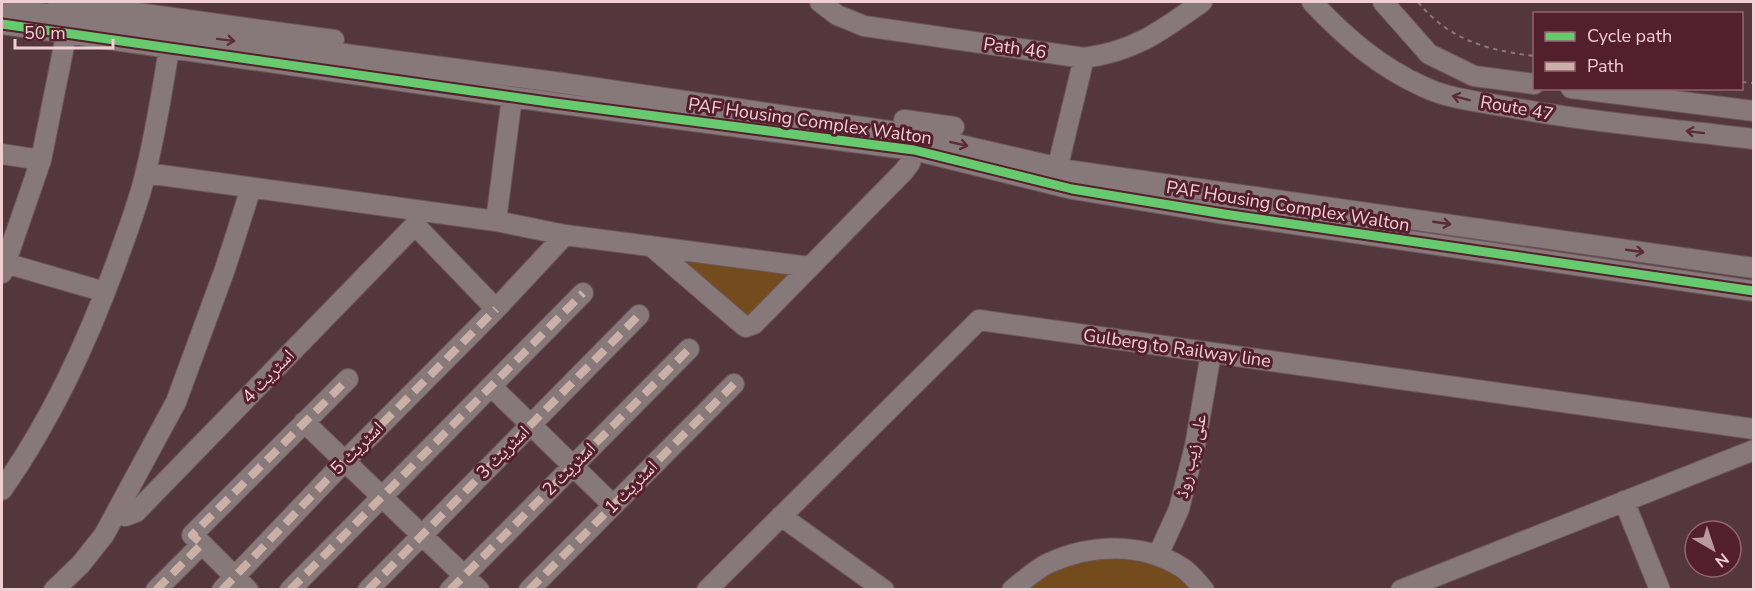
<svg xmlns="http://www.w3.org/2000/svg" width="1755" height="591" viewBox="0 0 1755 591" font-family="'Nunito Sans','Noto Naskh Arabic',sans-serif">
	<rect width="100%" height="100%" fill="#53373d"/>
	<path fill="#744b1d" d="M685 255 800 270 748 322 676 264Z
		M1103 559C1138 560 1168 562 1192 590H1029C1047 569 1078 563 1103 559Z"/>
	<g fill="none" stroke-linecap="round" stroke-linejoin="round">
		<g stroke="#6d555a" stroke-width="22">
			<path id="minor" d="M58 2 334 40
				M820 2 837 15 864 26 1084 58C1136 51 1161 31 1202 2
				M1312 2C1345 37 1379 67 1424 87 1449 99 1481 102 1508 107 1589 122 1672 129 1754 139
				M1383 2 1429 54 1474 76 1534 84
				M2 8 562 83 917 135 1073 171 1754 268
				M2 24 555 103 914 150 1072 189 1224 214 1754 291
				M1571 88 1754 111
				M904 120 954 127
				M2 154 41 160
				M146 173 496 221 565 235 810 267
				M1055 178 1084 58
				M496 221 512 97
				M415 225 496 309 565 235
				M651 246 743 325 746 327 754 324 904 171 910 163 917 138
				M5 263 105 292
				M2 273 41 160 69 21
				M491 386 613 505
				M304 422 479 590
				M2 490C51 420 85 347 115 266 126 235 139 203 146 171 157 126 164 81 171 36
				M1624 501 1660 590
				M117 511 125 516 136 512 415 225
				M781 516 884 590
				M202 544 248 590
				M1158 555 1179 509 1195 446 1211 353
				M54 590 81 564 104 535 176 402 225 269 251 188
				M156 590 202 544 192 535 348 379
				M222 590 345 461 496 309
				M290 590 583 293
				M368 590 639 315
				M450 590 689 349
				M529 590 734 384
				M707 590 979 320 1754 429
				M1012 590C1023 581 1036 569 1049 563 1091 544 1141 542 1181 567 1190 572 1197 582 1204 590
				M1401 590 1754 450"/>
		</g>
		<path stroke="#89787a" stroke-width="2" stroke-dasharray="4.5 4.5" stroke-linecap="butt" d="M1418 2C1449 40 1487 50 1534 56
			M1742 82 1754 83"/>
		<use href="#minor" stroke="#87787a" stroke-width="20"/>
		<path stroke="#cab0a6" stroke-width="8" stroke-dasharray="15 8" stroke-linecap="butt" d="M156 590 202 544 192 535 348 379
			M222 590 345 461 496 309
			M290 590 583 293
			M368 590 639 315
			M450 590 689 349
			M529 590 734 384"/>
		<g stroke="#541f2c" stroke-width="13">
			<path id="cycleway" d="M2 24 555 103 914 150 1072 189 1224 214 1754 291"/>
		</g>
		<use href="#cycleway" stroke="#67ca6e" stroke-width="9"/>
	</g>
	<defs><path id="oneway-shaft" d="M-6 0H5M1.5-3L5.5 0L1.5 3" fill="none" stroke-width="1.6" stroke-linecap="round" stroke-linejoin="round" transform="scale(1.5)"/></defs>
	<g stroke="#5c2c38">
		<use href="#oneway-shaft" transform="translate(226 40) rotate(7)"/>
		<use href="#oneway-shaft" transform="translate(1461 98) rotate(-166)"/>
		<use href="#oneway-shaft" transform="translate(1695 132) rotate(-173)"/>
		<use href="#oneway-shaft" transform="translate(959 144) rotate(13)"/>
		<use href="#oneway-shaft" transform="translate(1442 223) rotate(8)"/>
		<use href="#oneway-shaft" transform="translate(1635 251) rotate(8)"/>
	</g>
	<g text-anchor="middle" stroke-width="6" stroke-linejoin="round" paint-order="stroke">
		<g font-size="18" fill="#f1ced3" stroke="#541f2c">
			<text transform="translate(1015 48) rotate(8)" y="6">Path 46</text>
			<text transform="translate(1517 108) rotate(10)" y="6">Route 47</text>
			<text transform="translate(810 121) rotate(8)" y="6">PAF Housing Complex Walton</text>
			<text transform="translate(1288 206) rotate(9)" y="6">PAF Housing Complex Walton</text>
			<text transform="translate(1177 348) rotate(8)" y="6">Gulberg to Railway line</text>
			<text transform="translate(268 376) rotate(-46)" y="6">اسٹریٹ 4</text>
			<text transform="translate(357 448) rotate(-45)" y="6">اسٹریٹ 5</text>
			<text transform="translate(503 452) rotate(-45)" y="6">اسٹریٹ 3</text>
			<text transform="translate(1191 456) rotate(-77)" y="6">علی زیب روڈ</text>
			<text transform="translate(569 469) rotate(-45)" y="6">اسٹریٹ 2</text>
			<text transform="translate(631 487) rotate(-45)" y="6">اسٹریٹ 1</text>
		</g>
	</g>
	<rect width="1755" height="591" fill="none" stroke="#f1ced3" stroke-width="6"/>
	<rect x="1533" y="12" width="210" height="78" fill="#541f2c" stroke="#93656f" stroke-width="1.5"/>
	<rect x="1545" y="32" width="30" height="9" fill="#67ca6e" stroke="#93656f" stroke-width="1.5"/>
	<text x="1587" y="42" font-size="18" fill="#f1ced3">Cycle path</text>
	<rect x="1545" y="62" width="30" height="9" fill="#cab0a6" stroke="#93656f" stroke-width="1.5"/>
	<text x="1587" y="72" font-size="18" fill="#f1ced3">Path</text>
	<g transform="translate(1713 549) rotate(141)"><circle r="28" fill="#541f2c" stroke="#93656f" stroke-width="1.5"/>
	<path d="M0-4.5L10 22L0 15L-10 22Z" fill="#ba999e"/>
	<text y="-9" font-size="16" font-weight="bold" text-anchor="middle" fill="#f1ced3">N</text>
	</g>
	<path d="M15 39v9h98v-9" fill="none" stroke="#f1ced3" stroke-width="3"/>
	<text x="24" y="39" font-size="18" fill="#f1ced3" stroke="#541f2c" stroke-width="4.5" paint-order="stroke">50 m</text>
</svg>
